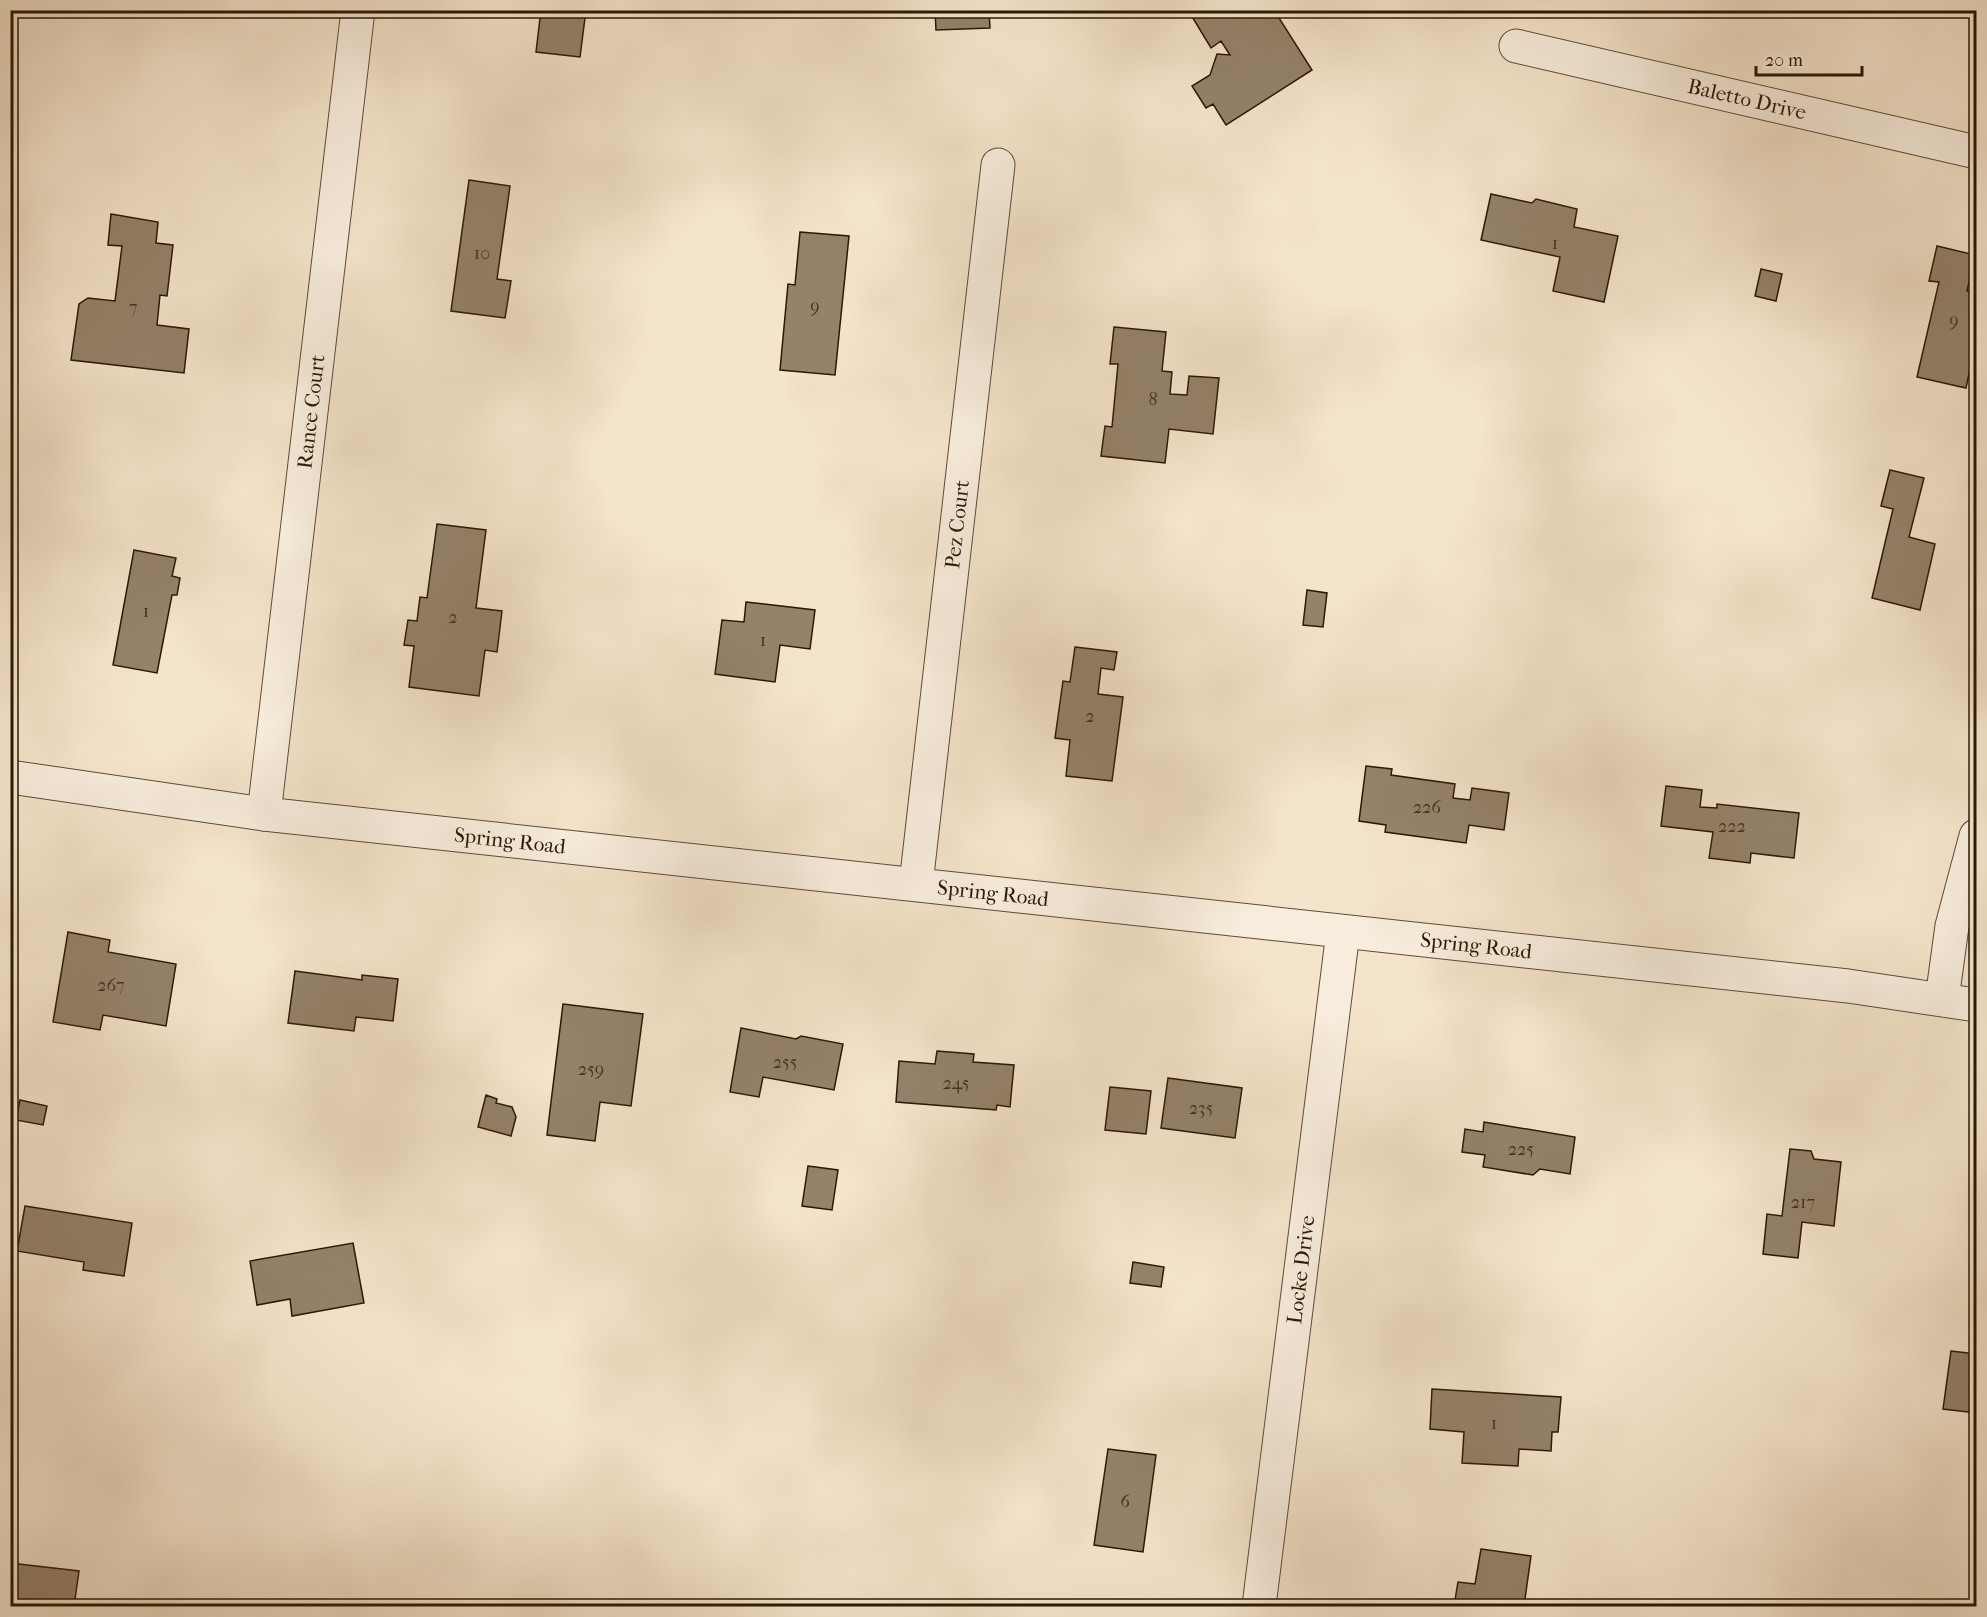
<svg xmlns="http://www.w3.org/2000/svg" width="1987" height="1617" viewBox="0 0 1987 1617" font-family="'IM FELL French Canon',serif">
	<rect width="100%" height="100%" fill="#f4e4cb"/>
	<filter id="stains"><feTurbulence type="fractalNoise" baseFrequency=".00333" numOctaves="4"/><feColorMatrix values="0 0 0 0 .2 0 0 0 0 .09 0 0 0 0 .02 0 0 0 .5 -.17"/></filter>
	<radialGradient id="worn" r=".72"><stop offset=".6" stop-color="#630" stop-opacity="0"/><stop offset="1" stop-color="#630" stop-opacity=".3"/></radialGradient>
	<path fill="#94826b" stroke="#2b1804" stroke-width="1.5" d="M541 10H586L580 57 536 52Z
		M935 10H989L990 28 936 30Z
		M1188 10H1274L1312 70 1226 125 1213 104 1206 108 1192 86 1210 75 1217 54 1230 55 1221 41 1211 48Z
		M469 180 510 186 497 279 511 281 505 318 451 311Z
		M1491 194 1532 203 1536 199 1577 209 1574 227 1618 236 1604 302 1553 291 1560 257 1481 240Z
		M111 214 158 222 156 243 173 245 167 296 160 295 157 325 189 329 184 373 71 360 79 304 88 298 115 301 122 246 108 245Z
		M800 232 849 236 835 375 780 370 788 284 795 285Z
		M1937 246 1975 255 1967 291 1976 293V350H1974L1966 388 1917 377 1939 282 1929 281Z
		M1761 269 1782 274 1776 301 1755 296Z
		M1114 327 1166 332 1162 371 1172 372 1170 394 1187 395 1189 376 1219 378 1213 434 1169 429 1165 463 1101 456 1105 426 1112 427 1118 364H1110Z
		M1890 470 1924 478 1909 537 1935 544 1920 610 1872 598 1893 509 1881 506Z
		M437 524 486 530 476 608 502 611 497 652 485 650 479 696 409 687 414 646 404 645 408 620 417 621 420 597 427 598Z
		M134 550 176 558 172 576 180 578 177 595H172L157 673 113 665Z
		M1307 590 1327 593 1323 627 1303 625Z
		M746 602 815 610 810 649 780 645 775 682 715 674 722 620 744 622Z
		M1075 647 1117 652 1114 670 1101 668 1098 694 1123 697 1112 781 1066 776 1070 740 1055 738 1063 681 1070 682Z
		M1366 766 1392 769 1391 775 1455 784 1453 798 1470 800 1472 788 1509 793 1504 830 1469 825 1466 843 1385 832 1386 825 1359 821Z
		M1666 786 1702 790 1700 807 1717 808V804L1799 813 1794 858 1751 853 1750 863 1709 858 1713 832 1661 826Z
		M68 932 110 940 108 952 176 964 166 1026 103 1015 100 1030 53 1022Z
		M295 971 362 980V975L398 979 393 1021 356 1017 354 1031 288 1023Z
		M563 1004 643 1014 631 1106 600 1102 595 1141 547 1135Z
		M741 1028 796 1039 801 1036 843 1044 834 1090 763 1077 759 1097 730 1092Z
		M937 1051 974 1054 973 1062 1014 1065 1010 1107 997 1105 996 1110 896 1102 899 1061 935 1064Z
		M1168 1078 1242 1088 1235 1138 1161 1128Z
		M1110 1087 1151 1091 1146 1134 1105 1130Z
		M486 1095 497 1099 496 1103 512 1107 516 1117 511 1136 478 1127Z
		M20 1100 47 1106 43 1125 16 1120Z
		M1484 1122 1575 1137 1570 1174 1540 1169 1533 1175 1483 1167 1485 1155 1462 1152 1465 1129 1483 1132Z
		M1790 1149 1811 1151 1814 1159 1841 1162 1834 1226 1802 1222 1798 1258 1763 1254 1767 1214 1782 1216Z
		M808 1166 838 1170 832 1210 802 1206Z
		M25 1206 132 1223 124 1276 83 1270 84 1262 17 1251Z
		M353 1243 364 1303 292 1316 290 1299 257 1305 250 1261Z
		M1133 1262 1164 1267 1161 1287 1130 1283Z
		M1951 1351 1976 1354V1413L1943 1409Z
		M1432 1389 1561 1397 1558 1432H1552L1551 1451 1519 1449 1518 1466 1462 1463 1464 1432 1430 1429Z
		M1108 1449 1156 1455 1143 1552 1094 1545Z
		M1481 1549 1531 1556 1524 1606H1454L1458 1582 1475 1584Z
		M10 1563 79 1571 74 1606H10Z"/>
	<g fill="none" stroke-linecap="round" stroke-linejoin="round">
		<g stroke="#5d4b36" stroke-width="35">
			<g id="minor">
				<path id="s1" d="M1516 46 1976 152"/>
				<path id="s2" d="M10 777 264 814 1848 986 1976 1005"/>
				<path id="s3" d="M264 814 358 10"/>
				<path id="s4" d="M916 884 998 165"/>
				<path d="M1942 999 1952 926 1976 836"/>
				<path id="s5" d="M1259 1606 1343 932"/>
			</g>
		</g>
		<use href="#minor" stroke="#f8eddd" stroke-width="33"/>
	</g>
	<g text-anchor="middle" stroke-width="4.5" stroke-linejoin="round" paint-order="stroke">
		<g font-size="18" fill="#45321e">
			<text x="1555" y="249">1</text>
			<text x="482" y="259">10</text>
			<text x="815" y="312">9</text>
			<text x="133" y="313">7</text>
			<text x="1954" y="326">9</text>
			<text x="1153" y="405">8</text>
			<text x="146" y="617">1</text>
			<text x="453" y="623">2</text>
			<text x="763" y="646">1</text>
			<text x="1090" y="722">2</text>
			<text x="1427" y="813">226</text>
			<text x="1732" y="832">222</text>
			<text x="111" y="991">267</text>
			<text x="785" y="1068">255</text>
			<text x="591" y="1075">259</text>
			<text x="956" y="1089">245</text>
			<text x="1201" y="1114">235</text>
			<text x="1521" y="1155">225</text>
			<text x="1803" y="1208">217</text>
			<text x="1494" y="1429">1</text>
			<text x="1125" y="1507">6</text>
		</g>
		<g font-size="21" fill="#2b1804" stroke="#f8eddd">
			<text dy="7" stroke="none"><textPath href="#s1" startOffset="237">Baletto Drive</textPath></text>
			<text dy="7" stroke="none"><textPath href="#s3" startOffset="405">Rance Court</textPath></text>
			<text dy="7" stroke="none"><textPath href="#s4" startOffset="362">Pez Court</textPath></text>
			<text dy="7" stroke="none"><textPath href="#s2" startOffset="504">Spring Road</textPath></text>
			<text dy="7" stroke="none"><textPath href="#s2" startOffset="990">Spring Road</textPath></text>
			<text dy="7" stroke="none"><textPath href="#s2" startOffset="1476">Spring Road</textPath></text>
			<text dy="7" stroke="none"><textPath href="#s5" startOffset="339">Locke Drive</textPath></text>
		</g>
	</g>
	<rect width="1987" height="1617" fill="none" stroke="#f4e4cb" stroke-width="36"/>
	<rect x="12" y="12" width="1963" height="1593" fill="none" stroke="#2b1804" stroke-width="3"/>
	<rect x="18" y="18" width="1951" height="1581" fill="none" stroke="#2b1804" stroke-width="1.5"/>
	<path d="M1756 66v9h106v-9" fill="none" stroke="#2b1804" stroke-width="3"/>
	<text x="1765" y="66" font-size="18" fill="#2b1804" stroke="#f8eddd" stroke-width="4.5" paint-order="stroke">20 m</text>
	<rect width="100%" height="100%" filter="url(#stains)"/>
	<rect width="100%" height="100%" fill="url(#worn)"/>
</svg>
